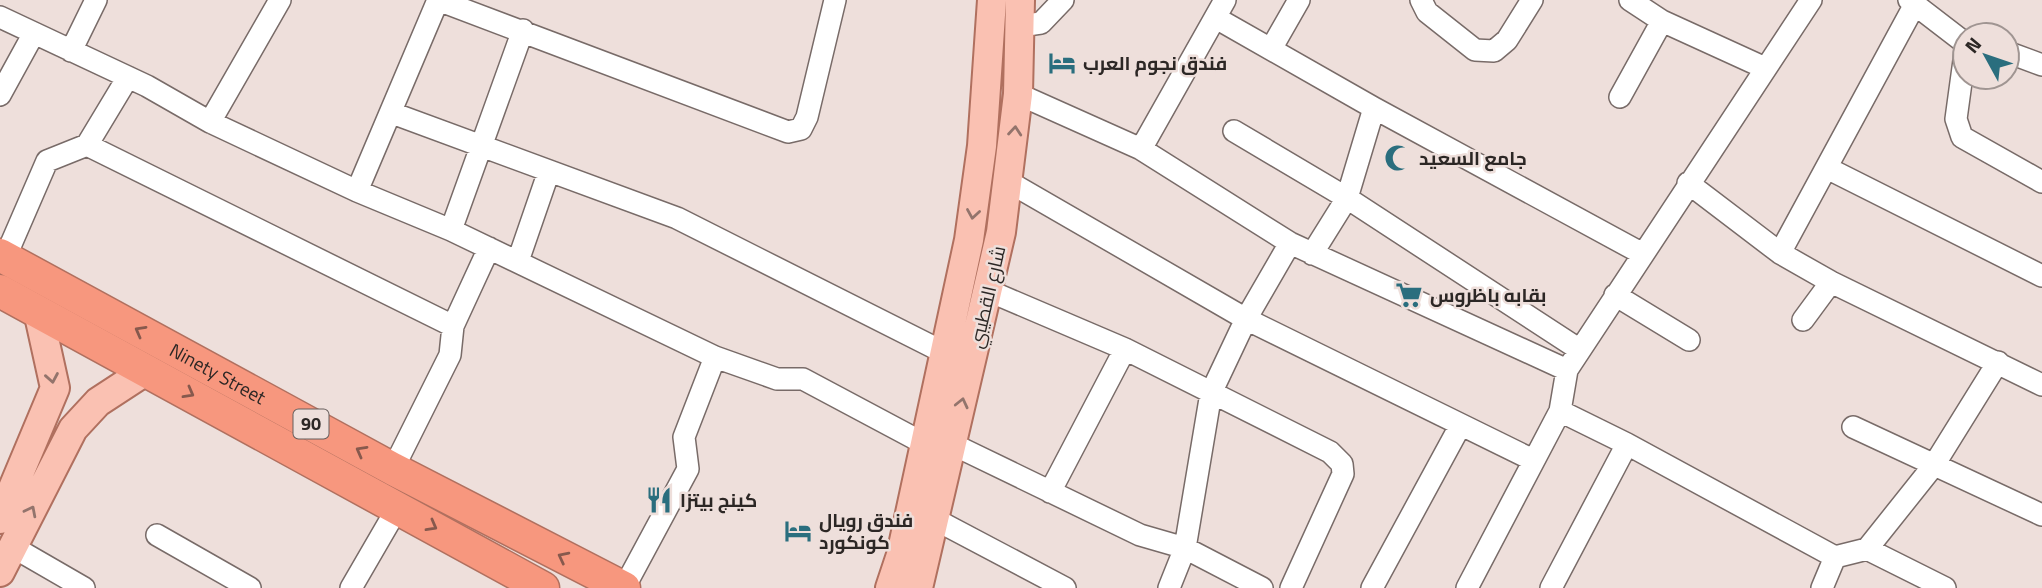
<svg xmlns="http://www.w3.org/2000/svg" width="2042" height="588" viewBox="0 0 2042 588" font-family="'Titillium Web',Cairo,sans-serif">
	<rect width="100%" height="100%" fill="#eedfdb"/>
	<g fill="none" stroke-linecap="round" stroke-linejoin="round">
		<g stroke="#786b68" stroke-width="24">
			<path id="minor" d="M438 0 788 132 801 129 807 117 835 0
				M1421 0 1427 12 1475 50 1494 51 1507 40 1532 0
				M1630 0 1662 21 1765 68
				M1909 0 1965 43
				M0 17 147 86 210 122 357 191 451 230 715 357 777 379H803L925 444
				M1216 18 1374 108 1641 253
				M1020 26 1041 23 1063 0
				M1271 49 1299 0
				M71 51 96 0
				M2007 52 2042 65
				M1965 53 1956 119 1962 137 2042 182
				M1018 94 1141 149 1290 243 1567 370
				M0 95 34 33
				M1620 97 1662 21
				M392 113 677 218 945 353
				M210 122 280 0
				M1234 131 1347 198 1580 350
				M87 145 453 326
				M1141 149 1225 0
				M1827 168 2042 276
				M1009 182 1246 319 1533 460
				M1688 183 1780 253 1831 282 2042 385
				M357 191 438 0
				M451 230 523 30
				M1780 253 1914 6
				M1312 254 1347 198 1374 108
				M5 258 47 161 87 145 128 77
				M518 261 549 171
				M989 291 1125 349 1330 452 1342 464 1343 474 1291 588
				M1615 295 1689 340
				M1803 320 1831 282
				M1560 411 1627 444 1835 557
				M1853 427 2042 515
				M952 444 1140 535 1185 548 1262 588
				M393 469 450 355 453 326 489 248
				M1050 492 1125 349
				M921 512 1065 588
				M157 535 250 588
				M13 547 84 588
				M1867 549 1945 588
				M351 588 398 507
				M624 588 688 469 684 437 715 357
				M1169 588 1185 548 1211 393 1246 319 1290 243
				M1372 588 1460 426
				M1467 588 1560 411 1567 370 1811 0
				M1551 588 1627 444
				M1822 588 1835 557 1867 549 1934 465 1998 362"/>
		</g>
		<g stroke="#b0705f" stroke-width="32">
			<path id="major" d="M0 519 55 388 38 311
				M0 572 73 429 98 402 147 370
				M890 588 901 555 969 240 982 146 992 0
				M918 588 1001 232 1018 94 1020 0"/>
		</g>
		<g stroke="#b0705f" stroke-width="35">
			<g id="highway">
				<path id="s1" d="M0 255 393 469 624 588"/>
				<path d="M0 291 543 588"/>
			</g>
		</g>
		<use href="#minor" stroke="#fff" stroke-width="21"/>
		<use href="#major" stroke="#fac1b2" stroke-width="28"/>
		<use href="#highway" stroke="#f7977e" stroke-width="32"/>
	</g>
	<defs><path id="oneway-chevron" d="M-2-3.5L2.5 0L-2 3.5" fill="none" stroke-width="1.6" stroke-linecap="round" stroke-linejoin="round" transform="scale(1.75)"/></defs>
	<g stroke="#93746c">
		<use href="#oneway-chevron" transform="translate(1015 131) rotate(-85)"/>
		<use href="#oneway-chevron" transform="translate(973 214) rotate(99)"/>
		<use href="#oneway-chevron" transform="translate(52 378) rotate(80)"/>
		<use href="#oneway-chevron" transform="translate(962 403) rotate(-77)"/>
		<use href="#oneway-chevron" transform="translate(31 511) rotate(-63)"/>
	</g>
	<g stroke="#87594d">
		<use href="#oneway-chevron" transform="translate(140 331) rotate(-151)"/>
		<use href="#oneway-chevron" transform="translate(189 393) rotate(29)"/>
		<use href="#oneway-chevron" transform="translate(361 451) rotate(-151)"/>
		<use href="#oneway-chevron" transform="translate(432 526) rotate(29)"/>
		<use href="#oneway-chevron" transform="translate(563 557) rotate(-153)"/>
	</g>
	<defs>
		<g id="hotel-bare" transform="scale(2.1)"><path d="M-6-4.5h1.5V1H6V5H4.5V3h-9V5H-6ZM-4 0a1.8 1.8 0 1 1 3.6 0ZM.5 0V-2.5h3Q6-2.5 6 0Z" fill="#2a6e7e" stroke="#eedfdb" stroke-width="2.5" paint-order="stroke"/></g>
		<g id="mosque-bare" transform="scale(2.1)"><path d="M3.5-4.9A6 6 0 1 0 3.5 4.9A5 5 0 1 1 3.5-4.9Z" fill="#2a6e7e" stroke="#eedfdb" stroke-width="2.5" paint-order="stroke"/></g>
		<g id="supermarket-bare" transform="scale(2.1)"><path d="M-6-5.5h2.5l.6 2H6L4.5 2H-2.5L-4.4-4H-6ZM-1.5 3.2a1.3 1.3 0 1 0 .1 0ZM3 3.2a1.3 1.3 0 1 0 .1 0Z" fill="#2a6e7e" stroke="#eedfdb" stroke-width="2.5" paint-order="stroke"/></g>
		<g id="restaurant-bare" transform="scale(2.1)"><path d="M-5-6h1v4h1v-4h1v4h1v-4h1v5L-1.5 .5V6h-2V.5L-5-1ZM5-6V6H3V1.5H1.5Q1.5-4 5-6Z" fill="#2a6e7e" stroke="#eedfdb" stroke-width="2.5" paint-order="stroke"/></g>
	</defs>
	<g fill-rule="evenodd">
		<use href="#hotel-bare" x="1062" y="63"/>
		<use href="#mosque-bare" x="1398" y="158"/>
		<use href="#supermarket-bare" x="1409" y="295"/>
		<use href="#restaurant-bare" x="659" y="500"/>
		<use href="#hotel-bare" x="798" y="531"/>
	</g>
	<g text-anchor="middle" stroke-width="5" stroke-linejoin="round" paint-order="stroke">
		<rect fill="#eedfdb" stroke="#665e5c" stroke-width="2" x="293.5" y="409.5" width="35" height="29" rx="5"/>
		<g font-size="18" font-weight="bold" fill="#2c2725">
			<text x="311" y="430">90</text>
		</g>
		<g font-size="19" font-weight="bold" fill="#2c2725" stroke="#eedfdb" text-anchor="start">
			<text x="1083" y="70">فندق نجوم العرب</text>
			<text x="1419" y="165">جامع السعيد</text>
			<text x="1430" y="302">بقابه باظروس</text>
			<text x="680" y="507">كينج بيتزا</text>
			<text x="819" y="527">فندق رويال<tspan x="819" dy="22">كونكورد</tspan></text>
		</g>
		<g font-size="19" fill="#2c2725" stroke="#eedfdb">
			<text transform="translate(987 297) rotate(-77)" y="7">شارع القطيبي</text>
			<text dy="7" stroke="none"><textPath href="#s1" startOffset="248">Ninety Street</textPath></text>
		</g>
	</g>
	<g transform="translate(1986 56) rotate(310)"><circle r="33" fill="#eedfdb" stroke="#a09592" stroke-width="2"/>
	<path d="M0-5L12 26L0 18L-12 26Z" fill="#2a6e7e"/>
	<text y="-10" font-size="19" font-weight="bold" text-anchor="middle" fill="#2c2725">N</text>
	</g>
</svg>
